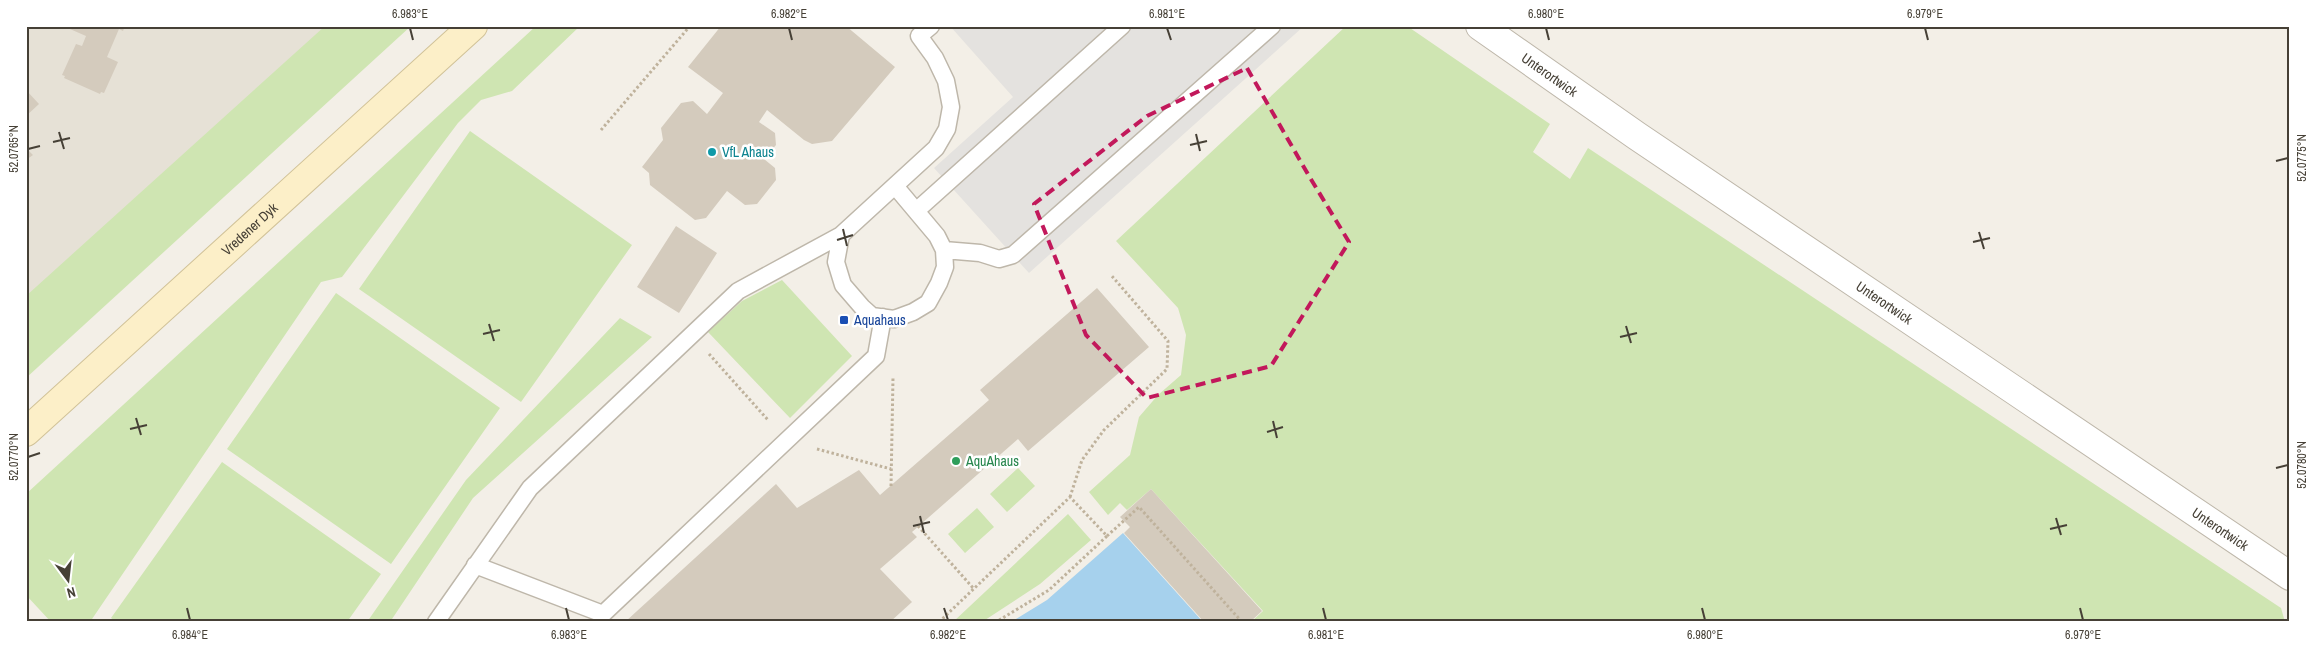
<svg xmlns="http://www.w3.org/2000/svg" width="2316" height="648" viewBox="0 0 2316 648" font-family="'Archivo Narrow',sans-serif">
	<rect width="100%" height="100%" fill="#f3efe7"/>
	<path fill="#e6e1d6" d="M26 26H333L26 302Z"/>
	<path fill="#cfe5b2" d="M325 26H411L26 378V296Z
		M536 26H580L512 91 481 100 458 123 342 277 321 282 90 622H51L26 595V494Z
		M1346 26H1407L1550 124 1533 152 1570 179 1588 148 2281 608 2285 622H1251L1263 611 1151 489 1127 510 1120 503 1108 515 1089 492 1130 455 1139 417 1158 395 1181 375 1186 335 1178 308 1116 241Z
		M470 131 632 245 521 402 359 289Z
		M782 280 852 356 790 418 708 332 742 301Z
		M336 293 500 408 391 564 227 449Z
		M620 318 652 337 473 498 390 622H367L466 480Z
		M222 462 381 574 347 622H116L111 618Z
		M1018 468 1035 486 1007 512 990 494Z
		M977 508 994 527 965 553 948 534Z
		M1068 514 1091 540 1040 584 982 622H953Z"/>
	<path fill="#e4e2df" d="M950 26H1304L1029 273 934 168 1013 97Z"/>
	<path fill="#a6d1ed" d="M1123 533 1203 622H1011L1047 600Z"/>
	<path fill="#d4cbbd" d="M63 26H125L123 31 119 29 107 57 118 62 104 93 101 92 100 94 64 78 65 76 62 75 76 44 82 46 86 36Z
		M721 26H846L895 67 832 141 812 144 804 140 767 110 759 122 775 133 776 145 764 159 775 168 776 180 757 204 745 205 727 191 706 218 695 220 650 185 649 173 642 167 663 140 661 128 681 103 693 101 707 114 723 93 688 67Z
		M26 90 39 104 26 116Z
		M26 148 33 155 26 160Z
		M676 226 717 253 679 313 637 287Z
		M1097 288 1149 347 1028 451 1018 439 912 532 917 537 880 569 912 602 890 622H625L776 484 797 508 859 470 880 495 989 400 980 390Z
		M1151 489 1262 611 1250 622H1204L1124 533 1130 527 1120 517Z"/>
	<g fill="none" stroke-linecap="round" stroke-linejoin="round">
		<g stroke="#beb7aa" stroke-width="19">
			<path id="lane" d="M895 186 937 236 944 250 945 267 939 283 928 303 913 312 894 319 872 316 862 307 843 285 836 262 841 235 936 148 947 129 951 107 946 81 935 58 919 36 931 26
				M916 211 1122 26
				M944 250 980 253 999 259 1013 255 1272 26
				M475 565 603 614 876 356 883 317
				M436 622 530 488 738 291 841 235"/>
		</g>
		<g stroke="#beb7aa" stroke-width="30">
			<g id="street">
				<path id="s1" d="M1480 26 1637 136 2290 576"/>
			</g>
		</g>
		<g stroke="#d1c298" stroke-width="30">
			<g id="secondary">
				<path id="s2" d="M26 432 473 26"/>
			</g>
		</g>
		<path stroke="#bfb29c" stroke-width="3" stroke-dasharray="2.5 2.5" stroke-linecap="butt" d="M601 130 690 26
			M709 354 768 420
			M817 449 891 469
			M891 486 893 377
			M1070 497 1082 460 1104 430 1167 369 1168 341 1111 275
			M918 526 974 589
			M1107 536 1139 507 1242 622
			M939 622 1070 497 1107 536 1049 590 996 622"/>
		<use href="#lane" stroke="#fff" stroke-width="16"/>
		<use href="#street" stroke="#fff" stroke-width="28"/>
		<use href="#secondary" stroke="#fcefc8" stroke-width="28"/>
	</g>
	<path fill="none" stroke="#c2185b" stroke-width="4" stroke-dasharray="10 6" stroke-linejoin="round" d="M1247 68 1309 176 1349 242 1271 366 1147 398 1086 335 1034 204 1147 116Z"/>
	<path fill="none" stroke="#464036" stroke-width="2" d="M410 28 413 40M789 28 792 40M1167 28 1171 40M1546 28 1549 40M1925 28 1928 40M59 132 64 149M1196 134 1200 151M53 142 70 138M1190 145 1207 141M28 149 40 146M2276 161 2288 158M843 229 847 246M1979 232 1984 249M837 240 853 235M1973 242 1990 238M489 324 494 341M1626 326 1631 343M483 334 500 330M1620 337 1637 333M136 418 141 435M1273 421 1277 438M130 429 147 425M1267 432 1283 427M28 457 40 453M2276 468 2288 465M920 516 924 533M2056 518 2061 535M913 526 930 522M2050 529 2067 525M187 608 190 620M566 608 569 620M944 608 948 620M1323 608 1326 620M1702 608 1705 620M2080 608 2083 620"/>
	<circle fill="#0f9aa8" stroke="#fff" stroke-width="2" cx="712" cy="152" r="5"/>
	<rect fill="#1a4fb4" stroke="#fff" stroke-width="2" x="839" y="315" width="10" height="10" rx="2.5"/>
	<circle fill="#2e9e5b" stroke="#fff" stroke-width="2" cx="956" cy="461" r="5"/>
	<g text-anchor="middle" stroke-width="5" stroke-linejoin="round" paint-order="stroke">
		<g font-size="14" fill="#464036" stroke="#fff">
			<text dy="5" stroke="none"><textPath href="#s1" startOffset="85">Unterortwick</textPath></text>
			<text dy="5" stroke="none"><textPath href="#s2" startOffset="302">Vredener Dyk</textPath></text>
			<text dy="5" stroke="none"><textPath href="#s1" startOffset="490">Unterortwick</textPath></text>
			<text dy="5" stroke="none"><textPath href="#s1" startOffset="895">Unterortwick</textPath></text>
		</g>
		<g font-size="14" fill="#0d838f" stroke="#fff" text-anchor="start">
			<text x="722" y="157">VfL Ahaus</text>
		</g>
		<g font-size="14" fill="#164399" stroke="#fff" text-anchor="start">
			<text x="854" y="325">Aquahaus</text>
		</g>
		<g font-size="14" fill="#27864d" stroke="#fff" text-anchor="start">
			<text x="966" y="466">AquAhaus</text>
		</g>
	</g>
	<rect width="2316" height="648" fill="none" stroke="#ffffff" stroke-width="55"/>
	<g transform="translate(68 580) rotate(165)" stroke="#ffffff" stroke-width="4" paint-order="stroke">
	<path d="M0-4L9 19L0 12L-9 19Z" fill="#464036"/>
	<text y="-8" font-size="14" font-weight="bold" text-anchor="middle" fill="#464036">N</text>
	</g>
	<rect x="28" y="28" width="2260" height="592" fill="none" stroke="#464036" stroke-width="2"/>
	<g font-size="12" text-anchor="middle" fill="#464036">
		<text x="410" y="18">6.983°E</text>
		<text x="789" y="18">6.982°E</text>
		<text x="1167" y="18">6.981°E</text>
		<text x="1546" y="18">6.980°E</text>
		<text x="1925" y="18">6.979°E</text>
		<text transform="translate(14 149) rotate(-90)" y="4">52.0765°N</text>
		<text transform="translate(2302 158) rotate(-90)" y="4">52.0775°N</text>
		<text transform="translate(14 457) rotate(-90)" y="4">52.0770°N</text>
		<text transform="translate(2302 465) rotate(-90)" y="4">52.0780°N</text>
		<text x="190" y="639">6.984°E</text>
		<text x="569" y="639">6.983°E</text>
		<text x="948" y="639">6.982°E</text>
		<text x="1326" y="639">6.981°E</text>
		<text x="1705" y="639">6.980°E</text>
		<text x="2083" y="639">6.979°E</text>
	</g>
</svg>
